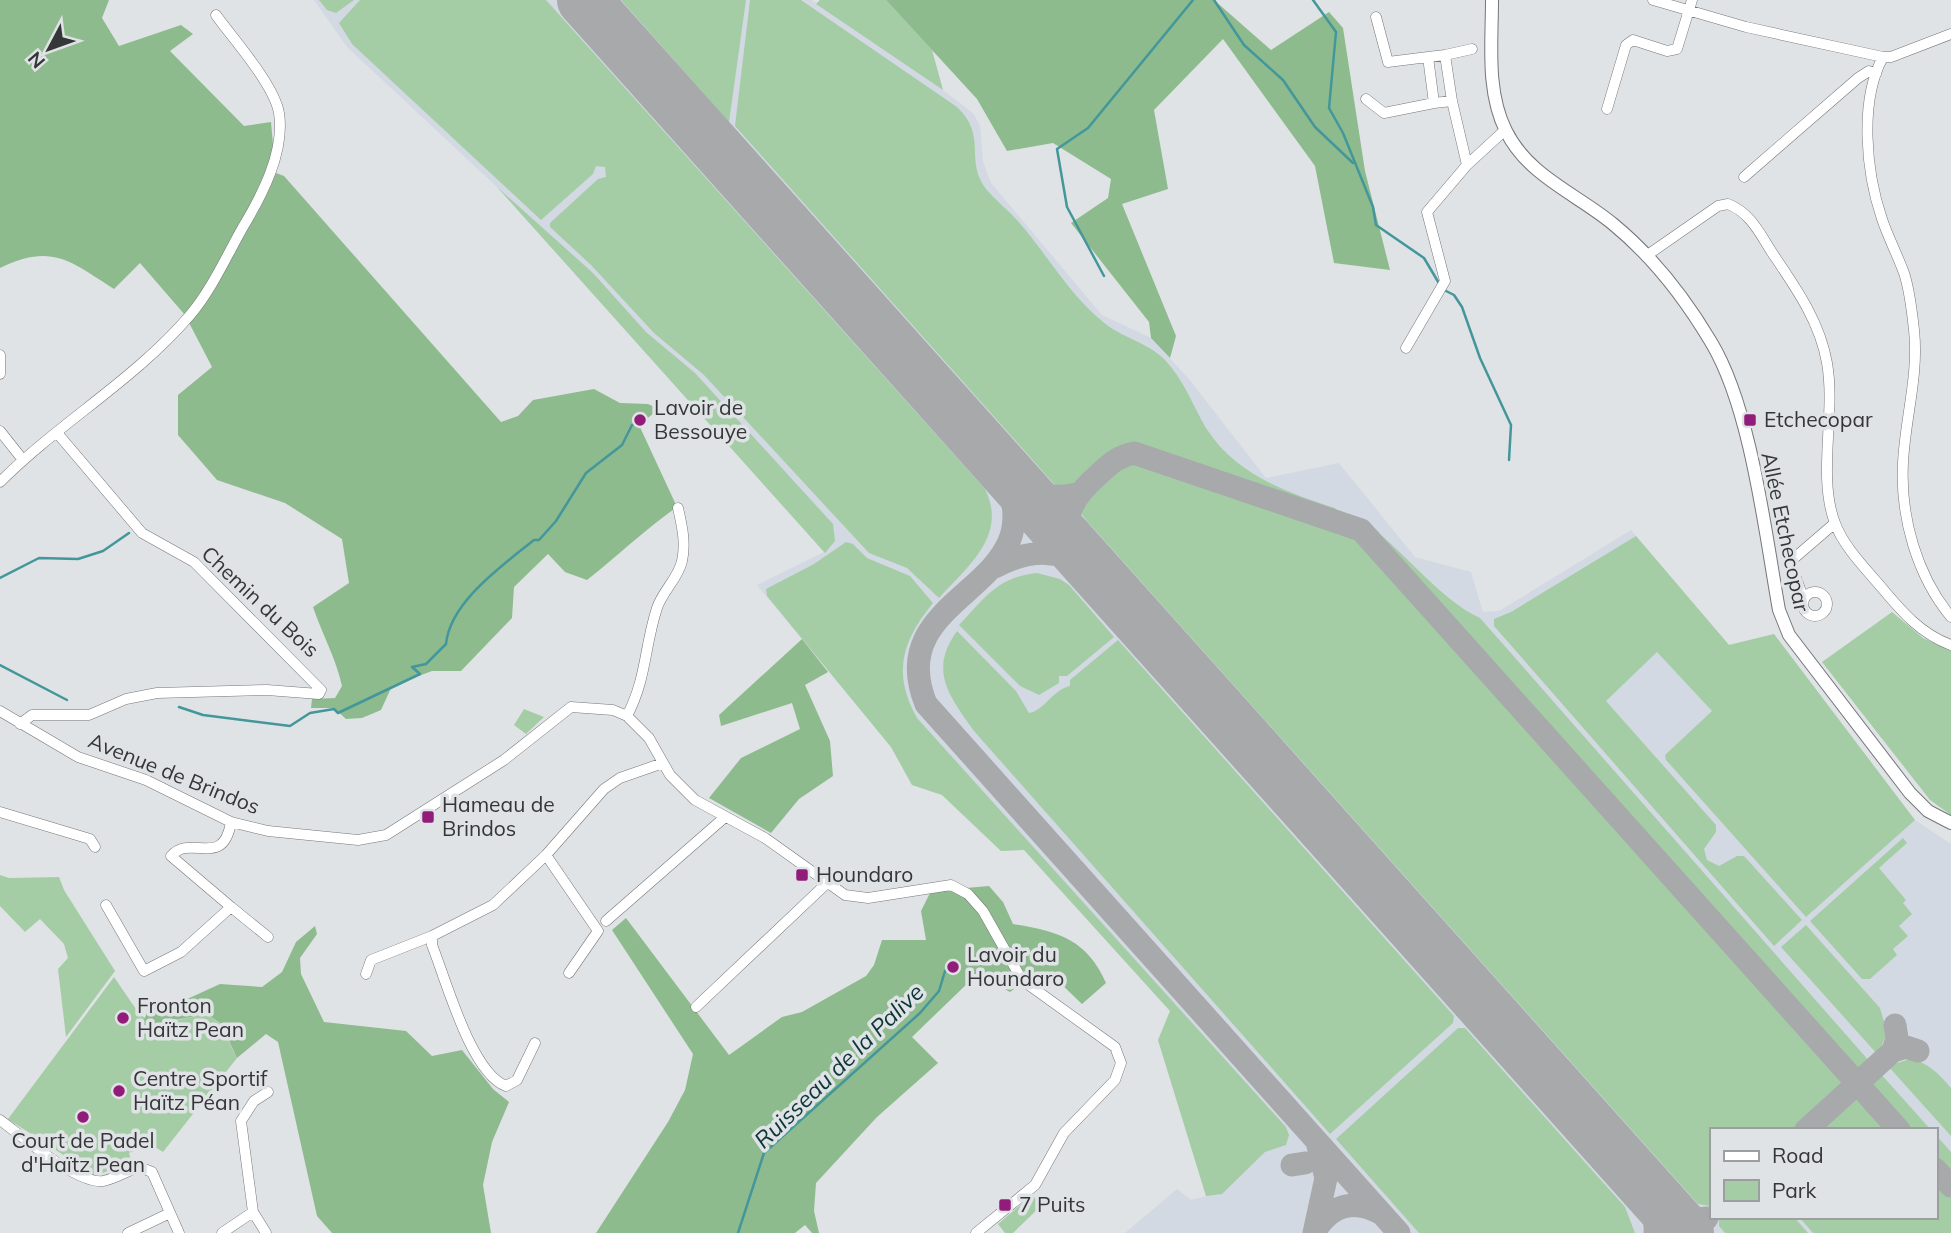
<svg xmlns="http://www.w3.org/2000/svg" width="1951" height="1233" viewBox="0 0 1951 1233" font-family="Mulish,sans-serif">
	<rect width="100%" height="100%" fill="#e0e3e5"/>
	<path fill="#d2d9e2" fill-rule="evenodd" d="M314 0H812L816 3 820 0H886L932 50 943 90 974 114 980 126 983 162 991 183 1102 315 1151 338 1189 379 1266 478 1339 463 1415 557 1471 572 1483 612 1499 611 1631 530 1729 645 1774 634 1912 818 1951 844V1233H1125L1177 1189 1191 1200 1206 1196 1158 1040 1170 1011 1024 850 1001 851 942 795 912 785 891 747 757 585 824 552 497 187 347 47ZM1711 1130H1935V1217H1711Z"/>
	<path fill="#a4cda6" d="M319 0H354L336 13 327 10Z
		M360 0H546L985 489C1008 535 968 566 939 598L907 568 869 553 704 375 654 333 591 265 550 227V223L598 179 606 177 605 167 596 166 593 174 541 220 352 44 339 23Z
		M621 0H746L729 122Z
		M750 0H801L957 107C988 136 964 160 986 189 997 202 1012 213 1023 227 1049 258 1071 296 1102 321 1121 338 1146 341 1165 360 1184 380 1192 404 1206 428 1235 474 1286 492 1335 508L1338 515 1134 449C1105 452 1093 488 1065 490L1054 484 735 126Z
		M820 0H886L932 50 943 90 816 4Z
		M497 187 593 273 646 332 695 373 833 524 835 541 825 553Z
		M1129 457 1346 527 1366 541 1843 1074 1846 1079 1842 1088 1796 1130H1711V1206L1698 1204 1086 520 1078 509C1082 487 1109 466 1129 457Z
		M1360 519C1401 546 1438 599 1480 618L1870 1062 1856 1075 1375 537 1356 522Z
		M1636 536 1729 645 1774 634 1915 820 1806 917 1666 760 1665 755 1712 711 1657 652 1606 701 1716 825V832L1704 849 1707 860 1719 866 1737 856H1744L1802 920 1774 946 1494 626V619L1511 612Z
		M846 542 853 544 867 558 910 576 933 603C902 641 892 673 917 718L1286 1127 1289 1135 1286 1145 1265 1152 1222 1194 1206 1196 1158 1040 1170 1011 1024 850 1001 851 942 795 912 785 891 747 767 596 766 589 814 564Z
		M1037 573 1060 579 1069 585 1114 637 1067 676H1059V683L1039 695 1020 686 959 625C985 598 997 577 1037 573Z
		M1892 612 1923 638 1951 651V815L1930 800 1822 662Z
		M957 631 1016 691 1029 713C1044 711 1052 690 1070 686V680L1118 640 1454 1016 1453 1023 1330 1134 974 731C950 697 928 671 957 631Z
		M524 709 544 717 526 734 514 725Z
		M1903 838 1907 843 1879 868 1906 900 1903 903 1912 914 1899 926 1908 936 1893 949 1897 955 1870 979H1862L1810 921Z
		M0 875 9 878 59 877 64 890 115 971 66 1037 58 969 68 958 64 944 40 919 25 932 0 906Z
		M1806 925 1880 1008 1887 1032 1878 1055 1781 947Z
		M114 977C152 1032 142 1027 207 1014L220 1024 237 1058 163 1152 150 1144 129 1153 131 1160 99 1175 91 1173 8 1119Z
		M1458 1028H1465L1625 1207 1635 1233H1419L1336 1139Z
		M1910 1059C1929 1063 1938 1073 1951 1088V1136L1888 1066Z
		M1880 1073 1931 1130H1905L1865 1085Z
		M1856 1100 1873 1106 1894 1130H1816L1845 1102Z
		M1935 1134 1951 1152V1180L1935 1163Z
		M1935 1176 1951 1192V1233H1813L1799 1217H1935Z
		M1032 1195 1042 1205 1013 1233H1005L998 1224Z
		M1719 1217H1794L1808 1233H1725L1719 1226Z"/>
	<path fill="#8dbb8e" d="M0 0H109L102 18 119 46 181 25 193 34 170 51 244 126 271 122 273 145 268 170 284 176 501 422 518 416 533 400 594 389 620 403 648 404 659 409 639 425 677 507C645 529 618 556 587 580L565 572 548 554 514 587 512 618 461 671H432L392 686 381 710 362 718 346 719 334 708H311L312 699 335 698 342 686C336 658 322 634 313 607L349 583 342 539 285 503 217 480 178 435V395L212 367 185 315 140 263 114 289C70 261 52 243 0 268Z
		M886 0H1214L1271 50 1329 12 1343 28 1365 171 1390 270 1334 263 1315 166 1223 39 1154 110 1168 189 1122 204 1176 336 1170 358 1151 338 1149 322 1071 223 1108 198 1111 179 1053 143 1007 151 977 99Z
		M802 639 828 672 805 685 830 741 833 776 799 799 771 833 709 798 741 758 800 729 792 703 721 726 719 715Z
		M989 886 1003 902 1013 924C1057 931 1087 939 1106 983L1082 1004 1058 981 1038 972 1010 992 980 976 971 980 912 1037 938 1063 877 1117 816 1183 814 1211 819 1233H812L805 1225 795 1233H596L668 1122 685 1090 693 1054 612 930 626 918 729 1055 782 1017 802 1012 866 976 874 965 882 940H926L921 911 931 891Z
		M315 926 317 934 300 958 301 974 324 1022 406 1031 432 1056 462 1050 493 1089 509 1102 492 1142 483 1185 491 1233H332L317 1216 278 1042 266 1034 237 1058 221 1024 207 1014 154 1024 144 1020 147 1013 161 1011 220 984 262 987 282 972 296 942Z"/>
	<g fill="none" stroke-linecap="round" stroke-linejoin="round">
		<path stroke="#43979b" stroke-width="2.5" d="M1214 0 1244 45 1283 80 1315 127 1353 163
			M1313 0 1336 32 1329 108 1343 133 1373 207 1376 225 1424 258 1440 285
			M1104 276 1067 207 1057 149 1088 128 1193 0
			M1444 290 1454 295 1462 307 1480 358 1511 425 1509 460
			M0 578 39 558 78 559 103 551 129 533
			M0 665 67 700
			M179 707 203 715 290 726 310 713 334 709 338 713 420 674 412 667 426 664 446 644C450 602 503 565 534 540H539L556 521 586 473 622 445 632 425 638 422
			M738 1233 764 1153 920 1013 939 991 945 971 953 967"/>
		<path stroke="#a7a9ab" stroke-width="23" d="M997 462C1071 592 878 586 926 704L1399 1233
			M1006 470C1028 492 1046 501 1077 494
			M995 567C1026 550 1060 547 1090 570
			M1091 567C1061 528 1060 509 1098 475 1110 464 1118 456 1134 453L1361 530 1899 1130
			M1893 1051 1897 1038 1895 1025
			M1806 1130 1893 1051 1906 1047 1918 1051
			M1292 1165 1305 1163
			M1625 1165C1641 1186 1657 1205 1655 1233
			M1935 1169 1951 1186
			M1654 1197 1690 1220 1707 1218
			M1317 1228C1333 1204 1355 1199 1380 1213
			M1314 1233 1326 1178 1318 1146"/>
		<path stroke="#a7a9ab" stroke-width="54" d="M584 0 1687 1233"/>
		<g stroke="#757679" stroke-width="11">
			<path id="minor" d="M1653 0 1746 27 1883 57H1891L1951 34
				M1376 17 1388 62 1428 57
				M1445 55 1472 49
				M1883 57C1859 101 1866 172 1882 219 1888 237 1897 254 1904 273 1910 291 1912 312 1914 330 1919 375 1905 419 1903 463 1900 517 1917 576 1951 617
				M1366 99 1384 113 1434 103
				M1452 101 1434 103 1428 57 1445 55 1452 101 1467 165
				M1607 109 1626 45 1633 40 1667 51 1677 49 1692 0
				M1744 177 1858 78 1869 71 1876 74
				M1646 256 1718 206 1728 204C1751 213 1760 234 1773 254 1796 288 1820 322 1827 363 1836 414 1817 476 1835 523 1843 546 1866 569 1882 588 1902 612 1921 634 1951 645
				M1406 348 1445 281 1427 212 1467 165 1505 130
				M0 355V374
				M0 431 23 460
				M0 482C60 422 136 379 191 314 212 289 227 255 243 227 262 195 285 152 279 113 274 84 233 39 216 15
				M1803 604a12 12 0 1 1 24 0a12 12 0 1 1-24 0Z
				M1804 600 1792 567V560L1835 523
				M0 711 78 757 146 780 231 822 268 831 358 840 386 835 504 760 571 707 613 710 627 716 649 738 670 775 695 800 765 838 845 895 868 898 951 885 968 894 983 911 1022 980 1115 1047 1121 1063 1115 1080 1064 1133 1035 1185 976 1233
				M627 716C647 677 644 648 657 608 662 592 679 577 682 561 686 543 682 526 678 508
				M20 724 32 715H89L126 699 157 693 267 690 319 694 321 690 194 562 142 533 58 434
				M0 812 90 839 95 847
				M546 855 598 931 569 973
				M106 905 144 971 181 952 231 907 171 856C191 833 223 870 231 822
				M231 907 268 937
				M606 921 725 817
				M366 974 371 960 432 936
				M696 1007 826 884
				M535 1043 517 1080 506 1086C471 1073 446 980 432 945V936L493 905 546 855 604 789 620 778 663 763
				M0 1120C22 1136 76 1184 103 1181 115 1179 127 1171 139 1167L152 1172 179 1233
				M253 1212 266 1233
				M128 1233 170 1213
				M222 1233 253 1212 241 1121 254 1101 268 1092"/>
		</g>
		<g stroke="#757679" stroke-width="14">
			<path id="tertiary" d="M1492 0C1492 43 1486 91 1506 131 1528 176 1577 194 1613 224 1652 256 1686 300 1711 342 1751 408 1765 532 1779 610L1789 635 1910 793 1928 811 1951 823"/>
		</g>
		<use href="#minor" stroke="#fff" stroke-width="10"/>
		<use href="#tertiary" stroke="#fff" stroke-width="12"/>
	</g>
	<g fill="#911c7a" stroke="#e0e3e5" stroke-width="2.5">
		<circle cx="640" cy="420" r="7"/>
		<rect x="1743" y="413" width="14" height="14" rx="3.5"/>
		<rect x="421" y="810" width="14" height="14" rx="3.5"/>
		<rect x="795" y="868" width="14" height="14" rx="3.5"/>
		<circle cx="953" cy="967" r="7"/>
		<circle cx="123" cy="1018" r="7"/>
		<circle cx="119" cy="1091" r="7"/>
		<circle cx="83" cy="1117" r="7"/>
		<rect x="998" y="1198" width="14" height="14" rx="3.5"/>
	</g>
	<g text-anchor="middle" stroke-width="7" stroke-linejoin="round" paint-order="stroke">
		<g font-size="21" fill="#353637" stroke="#e0e3e5" text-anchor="start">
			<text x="654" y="415">Lavoir de<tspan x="654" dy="24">Bessouye</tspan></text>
			<text x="1764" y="427">Etchecopar</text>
			<text x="442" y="812">Hameau de<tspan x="442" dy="24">Brindos</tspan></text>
			<text x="816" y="882">Houndaro</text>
			<text x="967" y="962">Lavoir du<tspan x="967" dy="24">Houndaro</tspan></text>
			<text x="137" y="1013">Fronton<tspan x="137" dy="24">Haïtz Pean</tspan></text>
			<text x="133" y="1086">Centre Sportif<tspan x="133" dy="24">Haïtz Péan</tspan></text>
			<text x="83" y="1148" text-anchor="middle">Court de Padel<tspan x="83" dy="24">d'Haïtz Pean</tspan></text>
			<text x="1019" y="1212">7 Puits</text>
		</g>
		<g font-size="21" fill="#353637" stroke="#e0e3e5">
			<text transform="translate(1785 532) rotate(78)" y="7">Allée Etchecopar</text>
			<text transform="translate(260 602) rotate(43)" y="7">Chemin du Bois</text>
			<text transform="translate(174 774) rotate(22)" y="7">Avenue de Brindos</text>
		</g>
		<g font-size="23" font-style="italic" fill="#0c3537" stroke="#e0e3e5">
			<text transform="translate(839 1066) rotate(-44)" y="8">Ruisseau de la Palive</text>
		</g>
	</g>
	<rect x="1710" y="1128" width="228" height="91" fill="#e0e3e5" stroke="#9c9e9f" stroke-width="2"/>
	<rect x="1724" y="1151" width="35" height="10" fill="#ffffff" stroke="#9c9e9f" stroke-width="2"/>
	<text x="1772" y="1163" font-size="21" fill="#353637">Road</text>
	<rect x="1724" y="1180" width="35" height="21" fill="#a4cda6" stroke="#9c9e9f" stroke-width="2"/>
	<text x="1772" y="1198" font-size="21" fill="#353637">Park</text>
	<g transform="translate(49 49) rotate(229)" stroke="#e0e3e5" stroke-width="5" paint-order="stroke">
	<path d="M0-5L12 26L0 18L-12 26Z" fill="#353637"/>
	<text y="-10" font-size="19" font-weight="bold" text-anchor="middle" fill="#353637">N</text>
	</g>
</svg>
